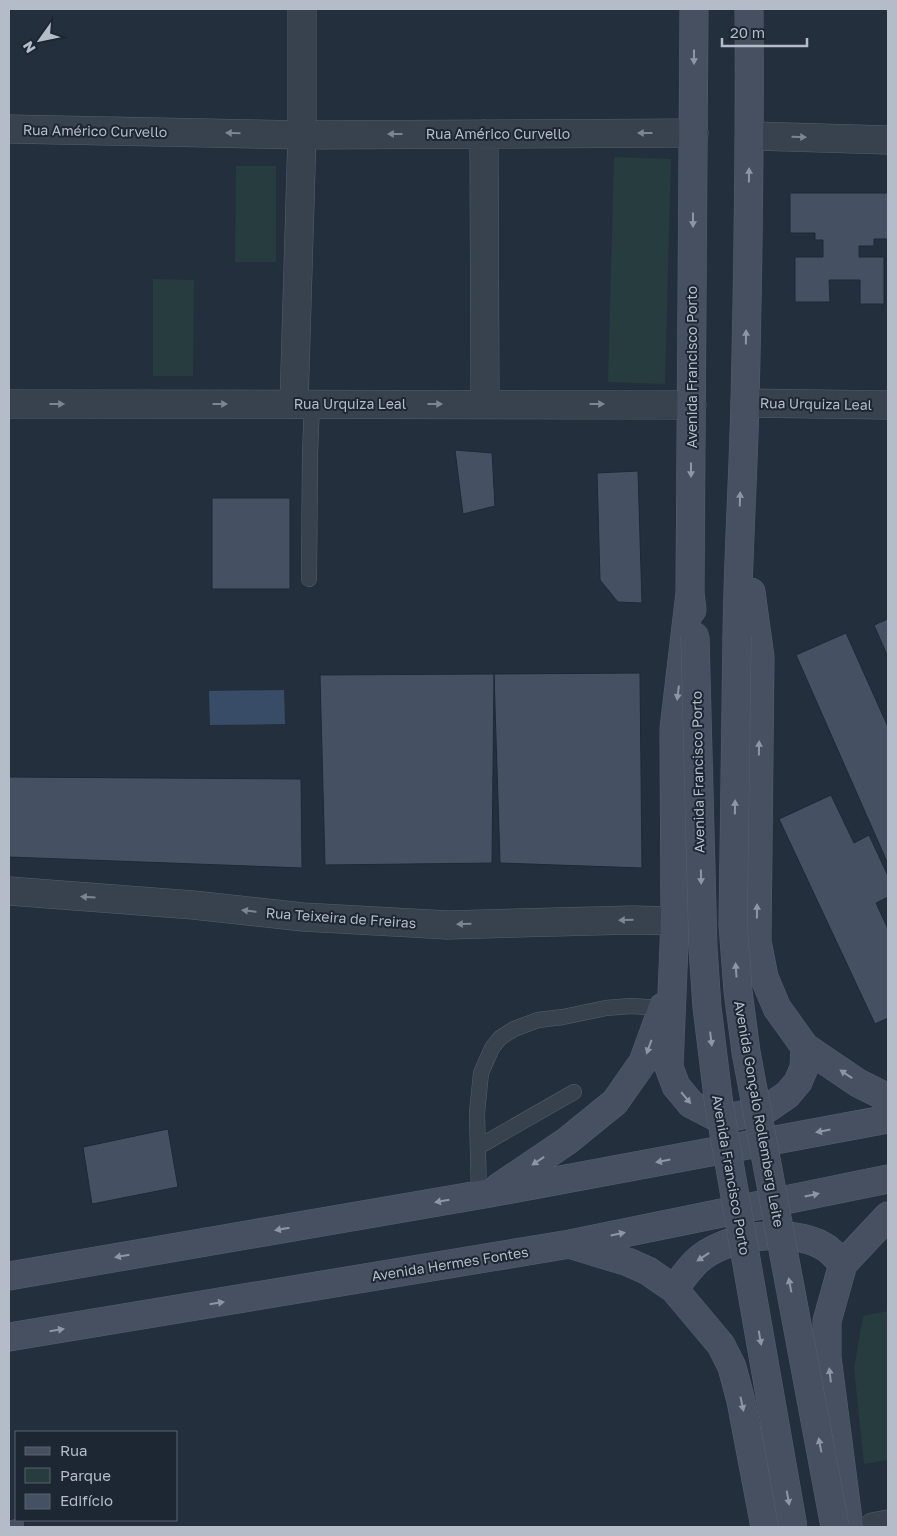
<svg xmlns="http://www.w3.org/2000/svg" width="897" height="1536" viewBox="0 0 897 1536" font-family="'Golos Text',sans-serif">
	<rect width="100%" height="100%" fill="#242f3e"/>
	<path fill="#263c3f" d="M614 157 671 159 665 384 608 382Z
		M236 166H276V262H235Z
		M153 279 194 280 193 376H153Z
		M888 1311V1460L864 1464 854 1368 863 1316Z"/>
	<path fill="#394c67" d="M284 690 285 724 210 725 209 691Z"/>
	<path fill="#455162" stroke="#1f2835" d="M790 193H888V239H874V246H859V257H884V304H860V280H829L830 302H795V257H823V240H815V233H790Z
		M455 450 492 453 495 506 463 514Z
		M638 471 642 603 618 602 600 580 597 473Z
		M212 498H290V589H212Z
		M888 619V657L874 625Z
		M846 633 888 727V864L796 655Z
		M640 673 642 868 500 863 494 674Z
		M494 674 492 863 325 865 320 675Z
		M9 777 301 779 302 868 9 857Z
		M831 795 854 843 869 835 888 876V897L876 903 888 929V1018L875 1024 779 819Z
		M168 1129 178 1187 92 1204 83 1147Z
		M16 1518V1520H24L25 1527H9V1520Z"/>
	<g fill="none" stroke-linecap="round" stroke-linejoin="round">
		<g stroke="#565f6c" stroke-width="16">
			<path id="service" d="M309 579 310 453 312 404
				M478 1147 574 1092
				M479 1195 477 1113 481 1073 492 1048 500 1038 514 1029 538 1020 563 1017 606 1008 631 1006 663 1008"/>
		</g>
		<g stroke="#565f6c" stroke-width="29">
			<path id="minor" d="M9 129 302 135 694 133
				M484 134 485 404
				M750 136 888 140
				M745 403 888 405
				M9 404 692 405
				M294 404 302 135V9
				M9 891 193 905 303 917 448 925 632 920 675 921
				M873 1527 888 1524"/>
		</g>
		<g stroke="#565f6c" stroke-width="29">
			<path id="secondary" d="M751 592 760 657 757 941 764 977 777 1008 805 1047 858 1083 888 1098
				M690 593 674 729 675 921 669 1067 676 1086 691 1104 714 1116H738L768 1108 787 1095 798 1082 804 1068 805 1047
				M692 610 690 593 694 9
				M737 636C738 558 743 480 745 402 748 271 750 140 749 9
				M499 1187 567 1141 615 1102 643 1062 663 1007
				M572 1245 628 1262 648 1271 674 1289 721 1345 732 1367 741 1401 765 1527
				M9 1276 490 1193 888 1119
				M674 1289C681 1280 688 1270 696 1262 723 1235 790 1227 823 1246 831 1250 837 1258 843 1264
				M9 1337 570 1244 888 1179
				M849 1527 827 1357V1321L843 1264 888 1216"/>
		</g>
		<use href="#service" stroke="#38414e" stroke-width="15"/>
		<use href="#minor" stroke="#38414e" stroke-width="28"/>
		<use href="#secondary" stroke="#465061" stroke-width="28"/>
		<g stroke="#565f6c" stroke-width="29" stroke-linecap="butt">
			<path id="secondary-bridge" d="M695 636 703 948 707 1007 719 1105 793 1527
				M737 636 733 925 738 991 746 1052 835 1527"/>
		</g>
		<use href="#secondary-bridge" stroke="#465061" stroke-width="28"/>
	</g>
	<defs><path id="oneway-solid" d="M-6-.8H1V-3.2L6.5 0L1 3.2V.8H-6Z" transform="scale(1.25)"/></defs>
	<g fill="#8e96a5">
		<use href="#oneway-solid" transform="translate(694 57) rotate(90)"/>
		<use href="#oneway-solid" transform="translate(749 175) rotate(-89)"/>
		<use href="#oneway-solid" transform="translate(693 220) rotate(90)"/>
		<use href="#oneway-solid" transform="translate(746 337) rotate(-89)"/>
		<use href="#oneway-solid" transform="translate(691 470) rotate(90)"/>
		<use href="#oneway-solid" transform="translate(740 499) rotate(-88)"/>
		<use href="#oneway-solid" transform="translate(678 693) rotate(97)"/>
		<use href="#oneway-solid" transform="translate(759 748) rotate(-89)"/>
		<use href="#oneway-solid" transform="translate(735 807) rotate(-89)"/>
		<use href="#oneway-solid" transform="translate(701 877) rotate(89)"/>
		<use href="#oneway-solid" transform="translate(757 911) rotate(-89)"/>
		<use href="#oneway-solid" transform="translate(736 970) rotate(-94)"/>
		<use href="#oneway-solid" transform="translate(711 1039) rotate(83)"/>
		<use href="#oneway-solid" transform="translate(649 1047) rotate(110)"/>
		<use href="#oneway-solid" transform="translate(846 1074) rotate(-146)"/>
		<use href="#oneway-solid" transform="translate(686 1098) rotate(50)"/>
		<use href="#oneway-solid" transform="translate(823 1131) rotate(169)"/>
		<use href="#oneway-solid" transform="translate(538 1161) rotate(146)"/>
		<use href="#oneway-solid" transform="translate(663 1161) rotate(169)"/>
		<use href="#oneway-solid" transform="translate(812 1195) rotate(-12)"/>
		<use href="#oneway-solid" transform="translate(442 1201) rotate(170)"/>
		<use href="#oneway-solid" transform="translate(282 1229) rotate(170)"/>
		<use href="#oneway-solid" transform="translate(618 1234) rotate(-12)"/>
		<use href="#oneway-solid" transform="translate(122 1256) rotate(170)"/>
		<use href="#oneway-solid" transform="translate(703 1257) rotate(146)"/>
		<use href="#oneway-solid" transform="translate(790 1285) rotate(-101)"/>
		<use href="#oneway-solid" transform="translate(217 1303) rotate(-9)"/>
		<use href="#oneway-solid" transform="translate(57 1330) rotate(-9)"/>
		<use href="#oneway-solid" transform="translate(760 1338) rotate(80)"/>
		<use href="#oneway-solid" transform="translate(830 1375) rotate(-97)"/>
		<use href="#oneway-solid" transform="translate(742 1404) rotate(78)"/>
		<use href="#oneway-solid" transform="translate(820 1445) rotate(-101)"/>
		<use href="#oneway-solid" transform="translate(788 1498) rotate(80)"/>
	</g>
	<g fill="#7c8592">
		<use href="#oneway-solid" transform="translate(233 133) rotate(-179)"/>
		<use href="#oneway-solid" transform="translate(645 133) rotate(180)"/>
		<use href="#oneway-solid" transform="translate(395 134) rotate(180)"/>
		<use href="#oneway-solid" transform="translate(799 137) rotate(1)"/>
		<use href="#oneway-solid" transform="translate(57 404)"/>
		<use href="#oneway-solid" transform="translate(220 404)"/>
		<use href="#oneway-solid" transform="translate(435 404)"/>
		<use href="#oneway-solid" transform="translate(597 404)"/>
		<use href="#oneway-solid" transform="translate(88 897) rotate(-176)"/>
		<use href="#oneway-solid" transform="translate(249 911) rotate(-173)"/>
		<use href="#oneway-solid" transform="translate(626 920) rotate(179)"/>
		<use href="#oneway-solid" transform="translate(464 924) rotate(178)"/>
	</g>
	<g text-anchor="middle" stroke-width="4" stroke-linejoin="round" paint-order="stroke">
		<g font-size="14" fill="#b4bcc9" stroke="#1d2633">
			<text transform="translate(95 131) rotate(1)" y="5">Rua Américo Curvello</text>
			<text x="498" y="139">Rua Américo Curvello</text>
			<text transform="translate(692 367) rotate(-90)" y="5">Avenida Francisco Porto</text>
			<text x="350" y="409">Rua Urquiza Leal</text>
			<text transform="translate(816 404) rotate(1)" y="5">Rua Urquiza Leal</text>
			<text transform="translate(698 772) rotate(-91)" y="5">Avenida Francisco Porto</text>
			<text transform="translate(341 918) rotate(4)" y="5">Rua Teixeira de Freiras</text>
			<text transform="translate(759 1114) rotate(80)" y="5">Avenida Gonçalo Rollemberg Leite</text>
			<text transform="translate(731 1175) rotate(80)" y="5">Avenida Francisco Porto</text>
			<text transform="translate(450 1264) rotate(-9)" y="5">Avenida Hermes Fontes</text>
		</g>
	</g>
	<rect width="897" height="1536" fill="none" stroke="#b4bcc9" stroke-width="20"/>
	<rect x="15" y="1431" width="162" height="90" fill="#1d2633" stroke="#59626f"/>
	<rect x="25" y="1447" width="25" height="8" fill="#465061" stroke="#59626f"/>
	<text x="60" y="1456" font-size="15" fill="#b4bcc9">Rua</text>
	<rect x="25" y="1468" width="25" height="15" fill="#263c3f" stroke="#59626f"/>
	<text x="60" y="1481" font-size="15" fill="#b4bcc9">Parque</text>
	<rect x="25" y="1494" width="25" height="15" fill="#455162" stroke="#59626f"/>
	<text x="60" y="1506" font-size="15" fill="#b4bcc9">Edifício</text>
	<g transform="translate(40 40) rotate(237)" stroke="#1d2633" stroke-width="4" paint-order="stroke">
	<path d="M0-4L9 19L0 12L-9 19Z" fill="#b4bcc9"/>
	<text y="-8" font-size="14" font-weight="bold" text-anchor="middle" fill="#b4bcc9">N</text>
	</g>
	<path d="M722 38v8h85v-8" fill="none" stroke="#b4bcc9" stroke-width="2.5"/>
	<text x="730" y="38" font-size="15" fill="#b4bcc9" stroke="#1d2633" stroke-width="4" paint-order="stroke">20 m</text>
</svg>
